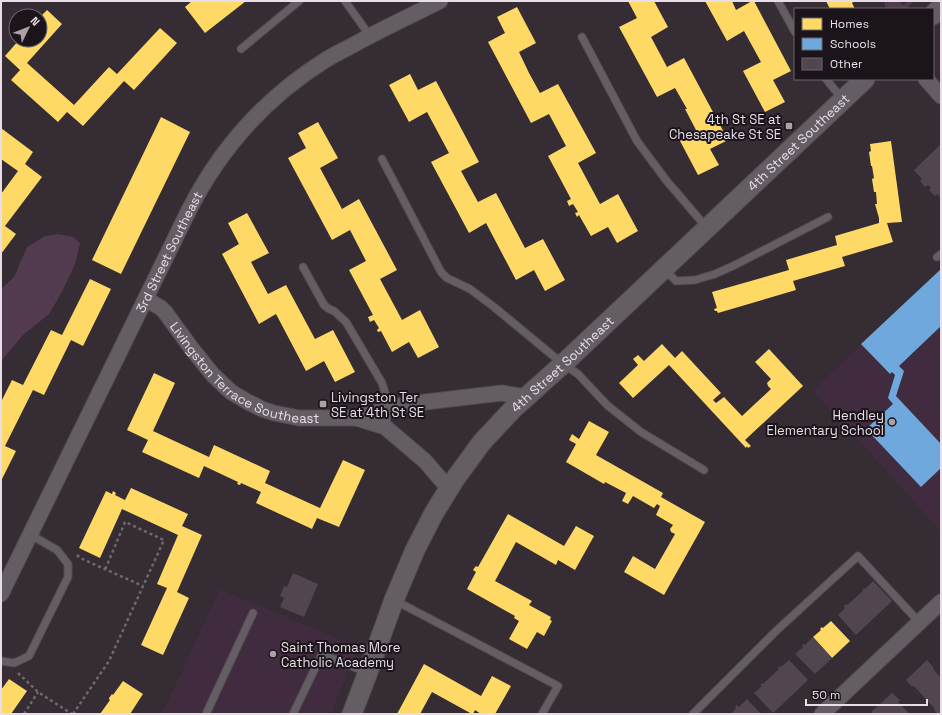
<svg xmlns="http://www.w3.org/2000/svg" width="942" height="715" viewBox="0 0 942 715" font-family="'Space Grotesk',sans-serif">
	<rect width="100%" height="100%" fill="#352c34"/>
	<path fill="#402c3e" d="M941 269V532L813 390Z
		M220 589 358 647 331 714H160L169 699Z"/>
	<path fill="#523b4f" d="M884 1H900L903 5 909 1H913V2L906 9H886Z
		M58 234 73 237 80 243 75 264 62 292 49 314 23 335 1 361V289L14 277 27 247 45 236Z"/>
	<path fill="#ffd966" d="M192 1H246L205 33 185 7Z
		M628 1H654L668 27 651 37 667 67 684 58 728 140 710 149 719 165 698 175 679 139 696 130 685 109H687L675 88 657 97 619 27 637 18Z
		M705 1H732L736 10 752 1H754L791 71 773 80 785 102 765 112 743 71 761 62 744 31 727 41Z
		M826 1H855L852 3 855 9H830Z
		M517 7 536 43 519 52 529 73 540 93 558 84 596 153 578 163 600 204 618 194 638 231 617 243 608 227 591 236 579 215 577 217 575 213 578 212 573 204 569 206 567 201 571 199 548 156 566 146 549 114 531 123 488 42 505 33 497 17Z
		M47 10 62 24 27 63 74 105 109 67 117 74 160 28 177 43 134 90 124 81 83 126 67 112 58 122 11 80 20 70 5 56 19 40H40V17Z
		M410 74 418 90 436 81 479 162 461 171 478 202 496 193 525 248 543 239 565 280 545 291 534 270 516 280 486 223 469 233 431 162 449 153 427 112 409 122 389 85Z
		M161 117 190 132 121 274 92 260Z
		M318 122 338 158 320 168 342 209 359 199 397 270 380 279 402 320 420 310 439 347 418 358 409 342 392 352 381 331 378 332 377 330 379 328 374 320 370 322 368 317 373 315 349 270 366 261 350 230 332 240 288 158 306 148 298 133Z
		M1 128 33 152 25 164 42 177 5 226 16 234 1 254V194L18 171 1 159Z
		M891 141 902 222 887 223 893 242 842 257 845 266 793 281 796 290 718 313 717 311H715L714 309 717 308 712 292 789 270 786 260 837 245 835 236 879 223V218L875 204H877L876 192H874L872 179 874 178 872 166H871L869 152 871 151 870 144Z
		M247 213 269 253 251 262 268 294 286 285 315 339 333 330 355 372 335 382 324 361 306 371 276 314 259 324 222 254 239 244 228 223Z
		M90 279 111 289 83 346 71 340 44 395 33 390 5 446 16 451 1 481V402L12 380 23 385 51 330 62 335Z
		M662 344 675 358 682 351 721 393 713 400 716 403 724 397 742 416 771 389 768 386 767 383 771 379 755 362 769 349 803 386 745 440 751 446 748 448 747 446 746 448 669 365 633 398 619 383 638 365 633 359 638 355 644 361Z
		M154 373 175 383 153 431 209 457 214 445 270 471 265 483 320 508 343 460 365 470 339 527 317 518 312 529 256 503 261 492 241 483 240 485 237 484 238 482 204 466 199 478 142 452 148 440 127 430Z
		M589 421 609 432 596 455 663 493 661 497 705 522 664 595 624 572 633 556 655 569 675 534 671 532 670 529 673 525 656 515 660 506 657 504 654 508 633 496 628 504 622 501 626 493 605 482 604 484 566 462 576 444 569 440 572 434 579 439Z
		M131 488 188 514 182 526 202 535 177 592 189 598 163 655 141 645 167 588 157 584 178 535 122 509 100 558 79 548 106 491 112 494 113 491 116 493 115 495 125 500Z
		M508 514 564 546 576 526 594 536 575 570 558 560 556 565 516 542 495 581 532 601 529 605 551 617 550 620 552 621 544 636 537 632 527 649 509 639 519 621 514 618 515 616 467 589 476 572 473 570 476 566 478 567Z
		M831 621 850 641 832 658 813 637 821 630 820 629 822 627 823 628Z
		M424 664 481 696 492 676 511 686 495 714H481L475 710 473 714H472L432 692 420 714H397Z
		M9 679 27 691 11 714H1V690Z
		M123 681 143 694 130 714H100L110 700 109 699V698L112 694 113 695Z"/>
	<path fill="#6fa8dc" d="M941 269V326L899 366 904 371 896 396 941 444V468L921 487 866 429 893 404 888 398 895 375 892 372 890 374 861 344Z"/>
	<path fill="#514650" d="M941 144V198L937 194 935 196 929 190 931 188 928 185 925 187 920 181 922 179 914 170Z
		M293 573 318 584 304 617 280 607 284 598 280 596 284 586 287 587Z
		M873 581 892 601 856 635 838 615 845 608 844 606 846 604 847 605 863 591 862 590 864 588 865 589Z
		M813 637 832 658 815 674 795 654 803 647 802 645 804 644 805 645Z
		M789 660 808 680 773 713 754 693 762 686 760 685 762 683 763 684 779 669 778 668 780 666 781 667Z
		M927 660 934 668 933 669 941 678V714H938L934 710 935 709 914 686 912 687 906 680Z
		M892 693 900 700 898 702 910 714H874L871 712Z
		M747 699 761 714H731L736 708 735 707 737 705 739 707Z"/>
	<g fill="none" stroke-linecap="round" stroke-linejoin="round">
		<g stroke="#524950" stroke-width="9">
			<path id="service" d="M345 1 370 36
				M778 1 795 32
				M582 37 637 141 666 180 707 228
				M241 49 299 1
				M826 79 843 100
				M382 159 441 272 447 278 470 289 494 307 563 364 578 374 607 405 641 432 704 470
				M937 257 941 254
				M303 267 324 305 329 309 334 311 346 322 382 383 389 405 385 427
				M664 269 676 281 695 280 715 274 735 265 828 217
				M396 601 558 686 542 714
				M1 661 14 663 29 656 68 577V564L57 550 31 535
				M206 714 253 613
				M293 714 322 654 366 672
				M693 714 776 631 858 556 919 622"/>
		</g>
		<g stroke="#524950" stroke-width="17">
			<g id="minor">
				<path d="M926 79 941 96"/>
				<path id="s1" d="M146 299 161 308 165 312 192 349 213 375 231 392 248 402 262 409 274 413 299 418H356L395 407 408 404 502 393 526 397"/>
				<path d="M356 418 385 427 425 461 449 489"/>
				<path id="s2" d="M1 594 188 212C220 148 266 97 327 59 339 52 352 46 364 39 389 26 414 14 440 1"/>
				<path d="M822 714 941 602"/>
			</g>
		</g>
		<g stroke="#524950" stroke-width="21">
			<g id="tertiary">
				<path d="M933 15 941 7"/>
				<path id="s3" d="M352 714 368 672 394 600 415 550 434 513 455 479 482 442 513 409 563 364 865 79"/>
			</g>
		</g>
		<path stroke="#6f696f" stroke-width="2.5" stroke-dasharray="3 3" stroke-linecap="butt" d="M77 555 80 558 143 586
			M18 673 38 692 72 714
			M24 714 38 692
			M73 714 109 661 164 540 125 522 105 570"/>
		<use href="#service" stroke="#655d64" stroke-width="7"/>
		<use href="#minor" stroke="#655d64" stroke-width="15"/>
		<use href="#tertiary" stroke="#655d64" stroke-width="19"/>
	</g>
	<g fill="#aaa0a8" stroke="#1b141a" stroke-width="1.5">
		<rect x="785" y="122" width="8" height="8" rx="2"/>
		<rect x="319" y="400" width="8" height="8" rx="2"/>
		<circle cx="892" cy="422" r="4"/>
		<circle cx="273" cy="654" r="4"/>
	</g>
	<g text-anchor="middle" stroke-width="4" stroke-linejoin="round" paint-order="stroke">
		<g font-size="13" fill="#e9dee7" stroke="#1b141a" text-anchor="end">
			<text x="781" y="124">4th St SE at<tspan x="781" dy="15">Chesapeake St SE</tspan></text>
			<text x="331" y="402" text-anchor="start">Livingston Ter<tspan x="331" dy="15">SE at 4th St SE</tspan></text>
			<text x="884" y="420">Hendley<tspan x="884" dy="15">Elementary School</tspan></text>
			<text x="281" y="652" text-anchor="start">Saint Thomas More<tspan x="281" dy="15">Catholic Academy</tspan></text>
		</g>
		<g font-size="13" fill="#e9dee7" stroke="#1b141a">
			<text dy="5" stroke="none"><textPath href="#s3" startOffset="739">4th Street Southeast</textPath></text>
			<text dy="5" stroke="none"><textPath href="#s2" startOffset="381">3rd Street Southeast</textPath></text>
			<text dy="5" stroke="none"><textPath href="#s3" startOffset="415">4th Street Southeast</textPath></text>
			<text dy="5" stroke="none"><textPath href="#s1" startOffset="129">Livingston Terrace Southeast</textPath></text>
		</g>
	</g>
	<rect width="942" height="715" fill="none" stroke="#e9dee7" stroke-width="4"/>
	<rect x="794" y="8" width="140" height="72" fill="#1b141a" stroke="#6d656c"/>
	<rect x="802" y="18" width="20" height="12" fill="#ffd966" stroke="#6d656c"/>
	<text x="830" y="28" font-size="12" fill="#e9dee7">Homes</text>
	<rect x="802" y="38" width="20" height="12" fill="#6fa8dc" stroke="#6d656c"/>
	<text x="830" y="48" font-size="12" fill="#e9dee7">Schools</text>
	<rect x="802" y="58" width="20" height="12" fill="#514650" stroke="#6d656c"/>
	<text x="830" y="68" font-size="12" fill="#e9dee7">Other</text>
	<g transform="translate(28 28) rotate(47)"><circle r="19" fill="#1b141a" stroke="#6d656c"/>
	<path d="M0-3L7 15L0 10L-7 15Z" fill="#aaa0a8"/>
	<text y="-6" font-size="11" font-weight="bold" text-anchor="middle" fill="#e9dee7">N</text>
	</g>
	<path d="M806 699v6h121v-6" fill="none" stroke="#e9dee7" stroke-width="2"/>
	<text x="812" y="699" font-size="12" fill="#e9dee7" stroke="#1b141a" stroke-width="3" paint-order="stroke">50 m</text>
</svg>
